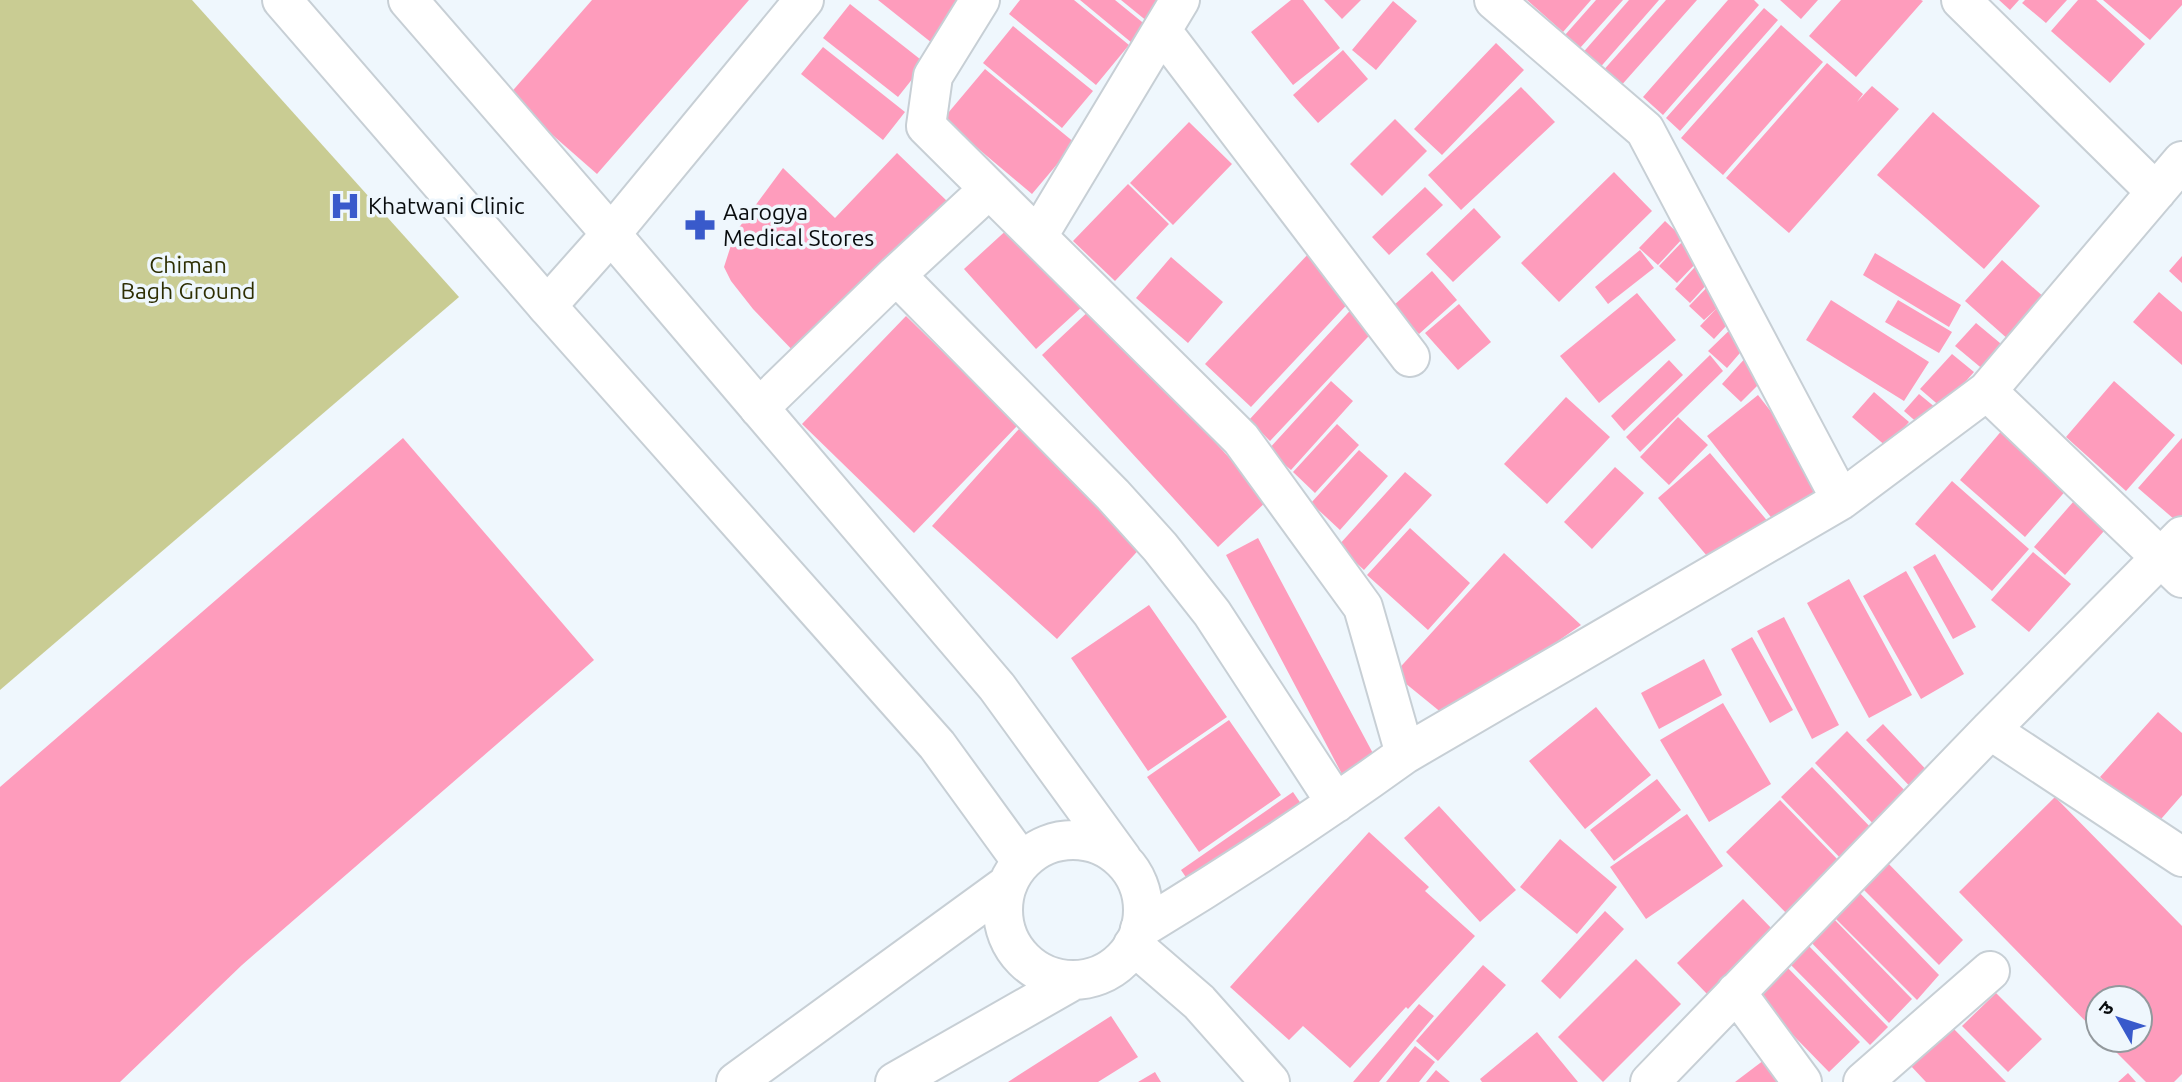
<svg xmlns="http://www.w3.org/2000/svg" width="2182" height="1082" viewBox="0 0 2182 1082" font-family="Ubuntu,'Noto Sans Devanagari',sans-serif">
	<rect width="100%" height="100%" fill="#eff7fd"/>
	<path fill="#c9cc93" d="M0 0H192L459 297 0 690Z"/>
	<path fill="#fe9cbc" d="M592 0H749L597 174 508 96Z
		M878 0H966L932 43Z
		M1020 0H1074L1129 45 1096 85 1009 14Z
		M1080 0H1115L1147 26 1132 43Z
		M1121 0H1166L1148 22Z
		M1291 0H1303L1340 48 1293 85 1251 32Z
		M1324 0H1361L1342 19Z
		M1527 0H1591L1563 32Z
		M1596 0H1623L1580 48 1565 35Z
		M1629 0H1659L1597 71 1580 56Z
		M1666 0H1697L1619 88 1601 73Z
		M1728 0H1754L1759 5 1663 115 1643 97Z
		M1780 0H1818L1801 19Z
		M1841 0H1921L1923 1 1856 77 1809 36Z
		M1999 0H2019L2010 10Z
		M2025 0H2067L2046 23 2022 3Z
		M2078 0H2096L2145 44 2110 83 2051 31Z
		M2103 0H2182V5L2150 40Z
		M1393 1 1417 21 1376 70 1352 50Z
		M850 4 925 63 898 97 823 38Z
		M1764 8 1778 20 1680 131 1666 118Z
		M1781 25 1823 62 1723 175 1681 138Z
		M1013 26 1093 91 1062 128 983 63Z
		M1496 43 1524 70 1442 155 1414 129Z
		M823 47 905 112 883 140 801 74Z
		M1343 50 1368 79 1318 123 1293 95Z
		M1827 63 1863 94 1857 102 1872 86 1899 109 1789 233 1726 178Z
		M985 69 1075 143 1032 194 943 119Z
		M1521 87 1555 122 1461 210 1428 175Z
		M1933 112 2040 206 1984 269 1877 175Z
		M1395 119 1427 151 1382 196 1350 164Z
		M1189 122 1232 164 1173 225 1130 183Z
		M897 153 947 201 799 357 753 309 731 281 724 267 735 233 783 168 835 218Z
		M1614 172 1652 211 1559 302 1521 263Z
		M1128 184 1169 224 1115 281 1073 241Z
		M1425 187 1443 205 1389 255 1372 237Z
		M1474 208 1501 237 1453 282 1426 254Z
		M1665 221 1683 238 1658 265 1639 248Z
		M1011 226 1083 306 1036 349 964 269Z
		M1682 242 1700 259 1677 283 1659 266Z
		M1640 250 1654 268 1608 304 1595 287Z
		M1310 252 1355 296 1251 407 1205 364Z
		M1875 253 1961 305 1949 327 1863 275Z
		M2182 256V283L2169 271Z
		M1171 257 1223 302 1188 343 1136 298Z
		M1703 258 1718 272 1690 303 1675 289Z
		M2002 260 2055 307 2018 348 1965 301Z
		M1432 271 1457 300 1419 334 1393 306Z
		M1715 279 1739 312 1714 339 1700 326 1717 308 1704 320 1689 306Z
		M2159 292 2182 312V365L2133 322Z
		M1637 293 1676 340 1599 403 1560 356Z
		M1831 300 1929 362 1904 401 1806 340Z
		M1898 300 1952 332 1939 353 1885 322Z
		M1359 301 1382 322 1270 441 1249 420Z
		M1459 304 1491 342 1458 370 1425 333Z
		M1092 308 1268 500 1218 547 1042 355Z
		M906 316 1018 425 914 533 802 424Z
		M1740 320 1752 339 1727 368 1708 351Z
		M1976 323 2006 348 1985 371 1955 346Z
		M1952 354 1974 372 1942 408 1920 389Z
		M1710 355 1723 371 1640 452 1626 437Z
		M1748 355 1769 374 1741 402 1722 384Z
		M1669 360 1683 375 1624 431 1611 416Z
		M1331 381 1353 401 1291 470 1268 450Z
		M2114 381 2175 435 2126 491 2066 437Z
		M1874 392 1909 422 1887 447 1852 417Z
		M1919 394 1936 408 1921 426 1904 411Z
		M1758 395 1832 489 1781 530 1707 436Z
		M1566 397 1610 437 1547 504 1504 464Z
		M1678 417 1708 445 1669 485 1640 457Z
		M1337 424 1359 445 1315 493 1293 472Z
		M1019 429 1145 543 1057 639 932 526Z
		M2003 429 2069 487 2025 537 1960 480Z
		M403 438 594 660 242 965 120 1082H0V787Z
		M2182 438V526L2138 488Z
		M1359 450 1388 476 1340 530 1311 503Z
		M1710 453 1770 524 1718 569 1658 498Z
		M1615 467 1644 493 1592 549 1564 522Z
		M1405 472 1432 495 1364 570 1338 546Z
		M1952 481 2029 549 1992 591 1915 524Z
		M2080 494 2112 522 2065 575 2034 547Z
		M1410 528 1470 583 1428 630 1367 575Z
		M1258 538 1376 759 1343 776 1226 555Z
		M2033 552 2071 584 2029 632 1991 600Z
		M1504 553 1581 625 1448 718 1394 674Z
		M1935 554 1976 627 1953 639 1913 567Z
		M1906 571 1964 674 1921 699 1863 596Z
		M1849 579 1912 695 1869 718 1807 603Z
		M1149 605 1227 717 1148 771 1071 658Z
		M1784 617 1839 725 1812 739 1757 631Z
		M1752 637 1793 710 1770 723 1731 649Z
		M1704 659 1722 695 1659 729 1641 693Z
		M1723 703 1771 784 1709 822 1660 740Z
		M1596 707 1651 775 1585 829 1529 761Z
		M2158 712 2182 733V795L2155 826 2100 777Z
		M1229 720 1281 795 1199 852 1147 777Z
		M1883 724 1935 779 1918 795 1866 740Z
		M1847 731 1914 800 1881 832 1815 763Z
		M1812 767 1878 835 1847 865 1781 797Z
		M1657 779 1681 810 1614 861 1590 830Z
		M1293 792 1306 811 1194 889 1181 870Z
		M2055 797 2182 926V1074L2174 1082H2146L2104 1040H2140V998H2098V1034L1959 892Z
		M1780 800 1842 864 1789 916 1726 852Z
		M1439 806 1516 890 1480 922 1404 838Z
		M1687 814 1723 866 1646 919 1610 867Z
		M1369 832 1429 887 1425 891 1475 936 1408 1009 1406 1007 1350 1068 1303 1026 1289 1040 1230 987Z
		M1560 839 1617 887 1577 934 1520 887Z
		M1883 858 1963 940 1939 965 1857 883Z
		M1854 887 1939 975 1917 1000 1831 914Z
		M1743 899 1775 932 1709 996 1677 963Z
		M1605 911 1624 929 1560 999 1541 981Z
		M1830 915 1912 999 1889 1023 1806 937Z
		M1806 943 1888 1027 1870 1045 1787 961Z
		M1636 959 1681 1004 1603 1082 1558 1037Z
		M1483 965 1506 985 1438 1061 1416 1041Z
		M1785 965 1860 1042 1829 1072 1754 995Z
		M1996 993 2042 1039 2008 1072 1962 1026Z
		M1419 1004 1434 1016 1379 1082H1353Z
		M1111 1016 1138 1057 1098 1082H1008Z
		M1950 1025 2006 1082H1926L1910 1065Z
		M1537 1032 1578 1082H1482L1480 1079Z
		M1415 1046 1435 1062 1419 1082H1386Z
		M1768 1057 1787 1082H1735Z
		M1436 1070 1450 1082H1426Z
		M1155 1072 1161 1082H1138Z
		M2128 1073 2136 1082H2118Z"/>
	<g fill="none" stroke-linecap="round" stroke-linejoin="round">
		<g stroke="#c7cfd5" stroke-width="42">
			<path id="minor" d="M980 0 933 76 926 126 1241 439 1363 607 1405 754
				M1494 0 1645 130 1841 500
				M1961 0 2156 192
				M1162 31 1410 357
				M1038 236 1180 0
				M896 275 1113 495 1160 547 1212 613 1336 803
				M1987 391 2182 578
				M759 408 896 275 989 189
				M1990 730 2182 857
				M1140 929C1231 874 1319 816 1405 754L1841 500 1987 391 2182 161
				M1736 992 1802 1082
				M1650 1082 1990 730 2182 536
				M1863 1082 1990 971"/>
		</g>
		<g stroke="#c7cfd5" stroke-width="42">
			<path id="tertiary" d="M547 306 611 234 804 0
				M1133 945 1199 1002 1270 1082"/>
		</g>
		<g stroke="#c7cfd5" stroke-width="42">
			<path id="secondary" d="M282 0 547 306 937 745 1022 862
				M408 0 611 234 997 687 1122 859
				M1003 910a70 70 0 1 1 140 0a70 70 0 1 1-140 0Z
				M736 1082 1008 884
				M895 1082 1074 980"/>
		</g>
		<use href="#minor" stroke="#fff" stroke-width="38"/>
		<use href="#tertiary" stroke="#fff" stroke-width="38"/>
		<use href="#secondary" stroke="#fff" stroke-width="38"/>
	</g>
	<defs>
		<g id="hospital-bare" transform="scale(2.415)"><path d="M-5-5h3v3.5h4V-5h3V5h-3V1.5h-4V5h-3Z" fill="#395acb" stroke="#eff7fd" stroke-width="2.5" paint-order="stroke"/></g>
		<g id="pharmacy-bare" transform="scale(2.415)"><path d="M-2-6h4v4h4v4h-4v4h-4v-4h-4v-4h4Z" fill="#395acb" stroke="#eff7fd" stroke-width="2.5" paint-order="stroke"/></g>
	</defs>
	<g fill-rule="evenodd">
		<use href="#hospital-bare" x="345" y="206"/>
		<use href="#pharmacy-bare" x="700" y="225"/>
	</g>
	<g text-anchor="middle" stroke-width="7" stroke-linejoin="round" paint-order="stroke">
		<g font-size="23" fill="#090c0e" stroke="#eff7fd" text-anchor="start">
			<text x="368" y="214">Khatwani Clinic</text>
			<text x="723" y="220">Aarogya<tspan x="723" dy="26">Medical Stores</tspan></text>
		</g>
		<g font-size="23" fill="#2d2e03" stroke="#eff7fd">
			<text x="188" y="273">Chiman<tspan x="188" dy="26">Bagh Ground</tspan></text>
		</g>
	</g>
	<g transform="translate(2119 1019) rotate(309)"><circle r="33" fill="#eff7fd" stroke="#93999d" stroke-width="2"/>
	<path d="M0-5L12 26L0 18L-12 26Z" fill="#395acb"/>
	<text y="-10" font-size="19" font-weight="bold" text-anchor="middle" fill="#090c0e">उ</text>
	</g>
</svg>
